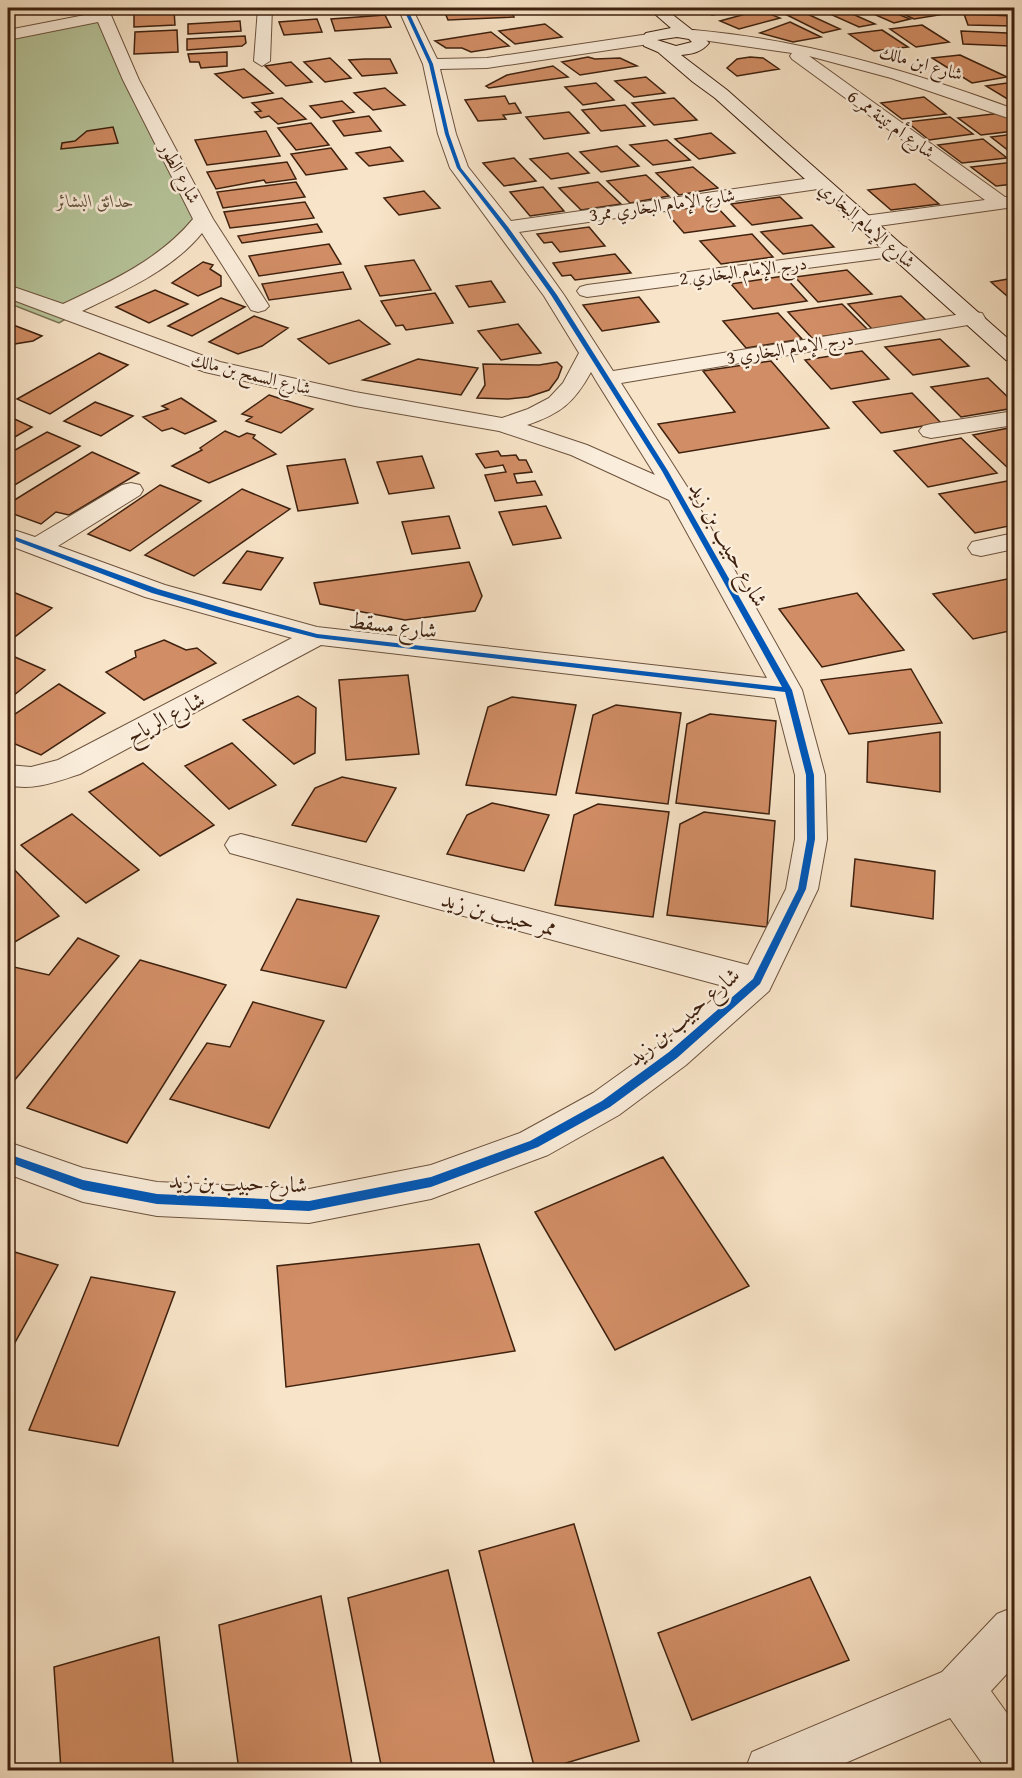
<svg xmlns="http://www.w3.org/2000/svg" width="1022" height="1778" viewBox="0 0 1022 1778" font-family="'Gentium Book Plus',Amiri,serif">
	<rect width="100%" height="100%" fill="#f8e4c8"/>
	<filter id="stains"><feTurbulence type="fractalNoise" baseFrequency=".00333" numOctaves="4"/><feColorMatrix values="0 0 0 0 .2 0 0 0 0 .09 0 0 0 0 .02 0 0 0 .5 -.17"/></filter>
	<radialGradient id="worn" r=".72"><stop offset=".6" stop-color="#630" stop-opacity="0"/><stop offset="1" stop-color="#630" stop-opacity=".3"/></radialGradient>
	<path fill="#b7c59b" stroke="#7a7355" stroke-width="1.5" d="M101 14 200 222 152 268 59 323 8 303V38Z"/>
	<path fill="#d18d65" stroke="#3e210f" stroke-width="1.5" d="M329 8H376L378 10 331 14Z
		M443 8H510L514 17 448 20Z
		M699 8H751L712 15Z
		M839 8 875 24 859 27 821 10Z
		M860 8H883L910 19 894 23Z
		M890 8H924L939 15 914 19Z
		M953 8H984L989 10 963 13Z
		M174 10 175 25 134 27V12Z
		M760 10 780 18 739 29 720 21Z
		M803 12 840 29 823 33 787 15Z
		M964 14 1014 16V26L968 25Z
		M385 15 391 27 335 31 331 19Z
		M317 19 322 32 284 35 279 22Z
		M240 21 241 31 188 34V24Z
		M790 22 821 37 793 42 760 33Z
		M545 24 562 37 515 44 499 31Z
		M922 25 949 42 916 47 890 29Z
		M177 30 178 52 134 54 135 32Z
		M882 30 908 47 874 51 849 34Z
		M961 31 1007 33 1010 46 963 44Z
		M491 32 509 46 471 52 462 48H446L435 41Z
		M245 36 246 43 242 46 187 50V39Z
		M227 52V66L201 68 199 62H190L188 54Z
		M960 55 1007 77 972 83 932 58Z
		M588 57 595 59 620 58 637 66 580 75 562 62Z
		M750 57 763 58 779 69 737 76 727 68 737 59Z
		M330 58 351 78 325 82 304 62Z
		M365 59H390L397 73 362 76 349 60Z
		M291 62 312 82 286 86 265 66Z
		M553 66 568 77 489 88 486 86 507 75Z
		M244 69 273 93 243 98 215 74Z
		M646 77 665 93 634 97 615 81Z
		M1014 82V103L986 86Z
		M596 83 614 100 583 105 565 87Z
		M385 88 405 105 373 110 354 93Z
		M505 96 509 104 515 103 521 113 503 115 506 119 478 121 465 100Z
		M924 97 946 114 902 119 881 103Z
		M282 98 306 119 278 124 269 116 261 118 255 112 261 111 252 103Z
		M674 98 697 120 654 125 632 103Z
		M342 101 354 112 321 118 310 106Z
		M625 105 645 126 601 131 582 110Z
		M569 112 589 133 544 139 526 117Z
		M1002 113 1014 122V131L981 135 958 118Z
		M369 116 381 131 344 136 333 121Z
		M950 117 973 134 929 140 907 122Z
		M311 123 329 145 296 150 278 128Z
		M113 127 118 143 61 149 62 143 75 141 87 131Z
		M266 131 280 156 207 165 195 140Z
		M711 133 735 153 699 159 675 139Z
		M1014 134V155L991 137Z
		M983 139 1007 158 962 163 938 145Z
		M667 140 690 160 653 165 630 145Z
		M617 146 639 166 601 172 580 152Z
		M390 147 403 161 369 166 356 153Z
		M331 148 347 169 306 175 291 154Z
		M568 153 589 173 551 179 530 159Z
		M514 158 536 181 504 186 483 163Z
		M287 162 296 179 266 183 264 180 216 189 207 172Z
		M1014 162V184L996 186 971 167Z
		M693 167 718 188 679 195 656 173Z
		M646 175 669 196 630 203 607 181Z
		M296 182 305 197 223 208 217 192Z
		M598 182 621 204 581 210 559 188Z
		M915 184 939 204 891 210 868 190Z
		M543 187 564 211 530 216 510 192Z
		M424 191 440 208 399 215 384 198Z
		M780 197 802 218 752 225 731 204Z
		M305 202 314 218 230 228 224 212Z
		M715 205 735 226 684 233 665 211Z
		M317 224 322 232 242 243 238 236Z
		M812 225 834 247 783 254 761 232Z
		M589 227 605 246 560 252 552 242 544 243 537 234Z
		M752 234 773 257 721 264 700 241Z
		M329 244 341 264 259 276 249 256Z
		M615 254 631 273 575 280 571 275 562 276 553 263Z
		M414 260 431 290 380 296 365 266Z
		M203 262 213 265 210 269 221 276V286L198 296 172 283Z
		M847 270 872 294 818 302 795 277Z
		M343 272 351 289 269 300 262 284Z
		M784 276 807 301 753 309 731 284Z
		M1014 278V302L991 282Z
		M491 281 505 302 469 307 456 286Z
		M155 290 188 304 149 323 116 307Z
		M435 293 453 323 406 330 403 325 396 326 381 301Z
		M901 296 927 321 873 330 848 304Z
		M639 297 659 322 602 331 583 305Z
		M221 298 245 307 192 336 168 326Z
		M842 304 868 330 812 338 788 312Z
		M778 313 802 339 746 348 723 321Z
		M254 316 288 328 262 346 238 354 209 342Z
		M359 320 390 344 329 364 298 339Z
		M8 323 42 336 33 341 8 345Z
		M518 324 541 353 501 360 478 331Z
		M940 339 969 366 913 375 885 347Z
		M862 351 889 379 831 389 805 360Z
		M99 353 128 365 50 414 17 399Z
		M418 359 478 368 461 395 363 380Z
		M771 361 829 428 679 453 658 424 735 412 703 371Z
		M557 362 562 367 558 378 549 390 528 397 508 399 477 398 485 385 483 364 539 365Z
		M988 378 1014 403V408L961 417 931 387Z
		M912 393 941 423 881 433 853 402Z
		M269 395 313 409 281 433 246 421 252 417 242 414Z
		M181 398 216 421 185 434 172 428 162 431 143 417 168 409 162 406Z
		M95 402 133 416 101 436 64 421Z
		M8 416 32 427 8 441Z
		M1014 427V468L1009 469 973 435Z
		M225 431 239 437 247 433 255 435 253 438 276 454 209 483 172 466 202 450 200 448Z
		M47 432 80 446 8 489V454Z
		M961 438 997 473 928 487 894 451Z
		M498 451 501 456 516 455 519 460H526L532 472 514 474 517 483 535 481 542 495 495 501 485 475 506 472 503 465 485 468 476 454Z
		M92 452 139 473 69 515 56 512 41 524 8 512V504Z
		M422 456 434 488 389 494 377 462Z
		M345 459 358 503 298 511 287 466Z
		M1007 481 1014 488V525L975 533 939 494Z
		M160 485 201 501 130 551 88 534Z
		M242 489 290 509 194 576 145 555Z
		M546 506 561 538 513 545 499 512Z
		M449 516 460 548 412 554 402 522Z
		M247 551 283 558 261 590 223 583Z
		M469 562 482 596 475 611 405 620 320 604 314 583Z
		M1007 579 1014 587V630L973 639 933 594Z
		M8 590 52 608 12 639 8 637Z
		M857 593 904 650 822 667 779 609Z
		M164 640 186 650 197 648 216 663 144 700 106 672 136 657 135 651Z
		M8 654 45 670 8 700Z
		M911 669 942 723 849 734 821 680Z
		M408 675 419 754 346 760 339 680Z
		M59 684 105 713 41 755 8 741V719Z
		M298 696 316 708 315 753 294 764 243 720Z
		M512 697 576 705 556 795 466 785 488 707Z
		M616 705 681 713 668 804 576 793 593 715Z
		M710 714 776 721 769 814 676 803 687 724Z
		M940 732V792L867 782 868 742Z
		M232 743 276 785 229 809 185 766Z
		M143 763 214 825 160 856 89 792Z
		M342 777 396 788 366 842 292 825 315 788Z
		M492 803 549 815 524 871 447 854 467 815Z
		M598 804 669 812 653 917 555 905 574 815Z
		M704 812 775 821 767 927 667 915 680 824Z
		M72 814 139 870 86 903 21 845Z
		M855 859 935 871 933 919 851 906Z
		M8 863 59 916 8 946Z
		M297 899 379 916 346 988 261 970Z
		M78 938 119 956 13 1082 8 1079V973L14 967 49 975Z
		M140 960 226 985 127 1143 27 1108Z
		M253 1002 324 1021 269 1128 170 1099 207 1043 230 1047Z
		M663 1157 749 1286 615 1350 535 1212Z
		M479 1244 515 1351 286 1387 277 1266Z
		M8 1250 58 1265 8 1355Z
		M91 1277 175 1292 118 1446 29 1430Z
		M574 1524 639 1741 543 1770H535L479 1551Z
		M448 1570 496 1770H382L348 1598Z
		M810 1577 849 1660 692 1720 658 1633Z
		M321 1596 353 1770H239L219 1625Z
		M159 1637 174 1770H61L54 1667Z"/>
	<g fill="none" stroke-linecap="round" stroke-linejoin="round">
		<g stroke="#6c523d" stroke-width="2">
			<path id="street" d="M93 8H152L145 12 110 13 139 80 213 219 269 306 265 310 258 312 251 310 202 233C172 270 124 291 82 311L220 362 355 392 502 418 528 409 549 398 563 383 579 353 544 296 450 168 438 134 423 64 398 8H412L437 59 487 58 649 34 657 39 649 44 487 68 440 69 456 134 468 167 511 221 818 177 825 179 827 183 825 187 818 189 519 232 564 295 613 371 974 312 982 313 985 318 982 323 974 324 621 383 693 496 802 690 825 775 827 839 818 889 769 991 686 1065 619 1115 548 1155 431 1199 309 1223 157 1216 83 1202 8 1174V1142L83 1168 157 1182 309 1189 431 1165 520 1133 593 1093 660 1045 727 987 241 856 230 853 225 845 230 837 241 834 748 965 786 889 795 839V775L775 698 321 645 80 774C56 782 33 791 8 785V765L31 767 58 760 292 638 145 597 8 545V528L35 537 122 485 131 483 140 485 143 490 140 495 58 546 165 585 317 627 767 678 669 500 571 455 499 431 355 406 205 372 8 298V285L63 304C110 282 159 260 193 219L123 80 98 22 8 40V30L95 13ZM591 372 595 379 655 475 587 445 527 425C560 414 574 403 591 372Z
				M258 8H272L270 61 262 66 254 61Z
				M694 30C805 40 910 71 1014 109V120L891 78 809 56 1005 197H1014V207L864 228 857 226 854 222 857 218 864 216 985 200 792 59 790 56 792 53 689 38 686 35 689 32Z
				M899 245 906 247 909 251 906 255 587 297 580 295 577 291 580 287 587 285Z
				M1014 411V425L931 438 923 436 919 431 923 426 931 424Z
				M1014 533V549L981 556 972 554 968 548 972 542Z
				M1014 1607V1666L991 1691 1014 1723V1770H987L950 1718 829 1770H745L752 1752 942 1672 997 1614Z"/>
		</g>
		<g stroke="#3e210f" stroke-width="2">
			<path id="secondary" d="M648 8H664L692 30 699 32 709 43C702 52 692 54 681 55L727 90 1014 344V362L1006 360 715 98 693 82 658 52 644 46 641 39 646 33 671 28ZM677 37 689 39 692 42 676 46 657 40Z"/>
		</g>
		<use href="#street" fill="#faeddb" fill-rule="evenodd"/>
		<use href="#secondary" fill="#faeddb" fill-rule="evenodd"/>
		<g stroke="#faeddb" stroke-width="4">
			<path id="cycleway" d="M403 8H407L433 64 449 134 461 168 508 227 557 295 668 471 792 690 814 775 815 839 806 889 760 984 677 1058 610 1107 538 1147 431 1187 309 1211 157 1204 83 1190 8 1162V1154L83 1180 157 1194 309 1201 431 1177 530 1141 602 1101 669 1052 753 979 798 889 807 839 806 775 785 692 317 638 230 616 152 593 8 538V534L10 535 158 589 236 612 317 634 782 687 662 471 551 295 504 229 457 168 445 134 429 64Z"/>
		</g>
		<use href="#cycleway" fill="#0057b8" fill-rule="evenodd"/>
	</g>
	<g text-anchor="middle" stroke-width="5" stroke-linejoin="round" paint-order="stroke">
		<g font-size="18" fill="#3e210f" stroke="#faeddb">
			<text transform="translate(921 63) rotate(16)" y="6">شارع ابن مالك</text>
			<text transform="translate(891 124) rotate(36)" y="6">شارع أم تينة ممر 6</text>
			<text transform="translate(180 173) rotate(62)" y="6">شارع الطور</text>
			<text transform="translate(662 205) rotate(-8)" y="6">شارع الإمام البخاري ممر3</text>
			<text transform="translate(867 225) rotate(41)" y="6">شارع الإمام البخاري</text>
			<text transform="translate(743 271) rotate(-7)" y="6">درج الإمام البخاري 2</text>
			<text transform="translate(790 348) rotate(-9)" y="6">درج الإمام البخاري 3</text>
			<text transform="translate(251 374) rotate(14)" y="6">شارع السمح بن مالك</text>
		</g>
		<g font-size="18" font-style="italic" fill="#625239" stroke="#faeddb">
			<text x="95" y="207">حدائق البشائر</text>
		</g>
		<g font-size="22" fill="#3e210f" stroke="#faeddb">
			<text transform="translate(729 544) rotate(61)" y="8">شارع حبيب بن زيد</text>
			<text transform="translate(393 625) rotate(7)" y="8">شارع مسقط</text>
			<text transform="translate(165 717) rotate(-28)" y="8">شارع الرياح</text>
			<text transform="translate(499 913) rotate(15)" y="8">ممر حبيب بن زيد</text>
			<text transform="translate(683 1016) rotate(-40)" y="8">شارع حبيب بن زيد</text>
			<text transform="translate(238 1182) rotate(2)" y="8">شارع حبيب بن زيد</text>
		</g>
	</g>
	<rect width="1022" height="1778" fill="none" stroke="#f8e4c8" stroke-width="30"/>
	<rect x="9" y="9" width="1004" height="1760" fill="none" stroke="#3e210f" stroke-width="3"/>
	<rect x="15" y="15" width="992" height="1748" fill="none" stroke="#3e210f" stroke-width="1.5"/>
	<rect width="100%" height="100%" filter="url(#stains)"/>
	<rect width="100%" height="100%" fill="url(#worn)"/>
</svg>
